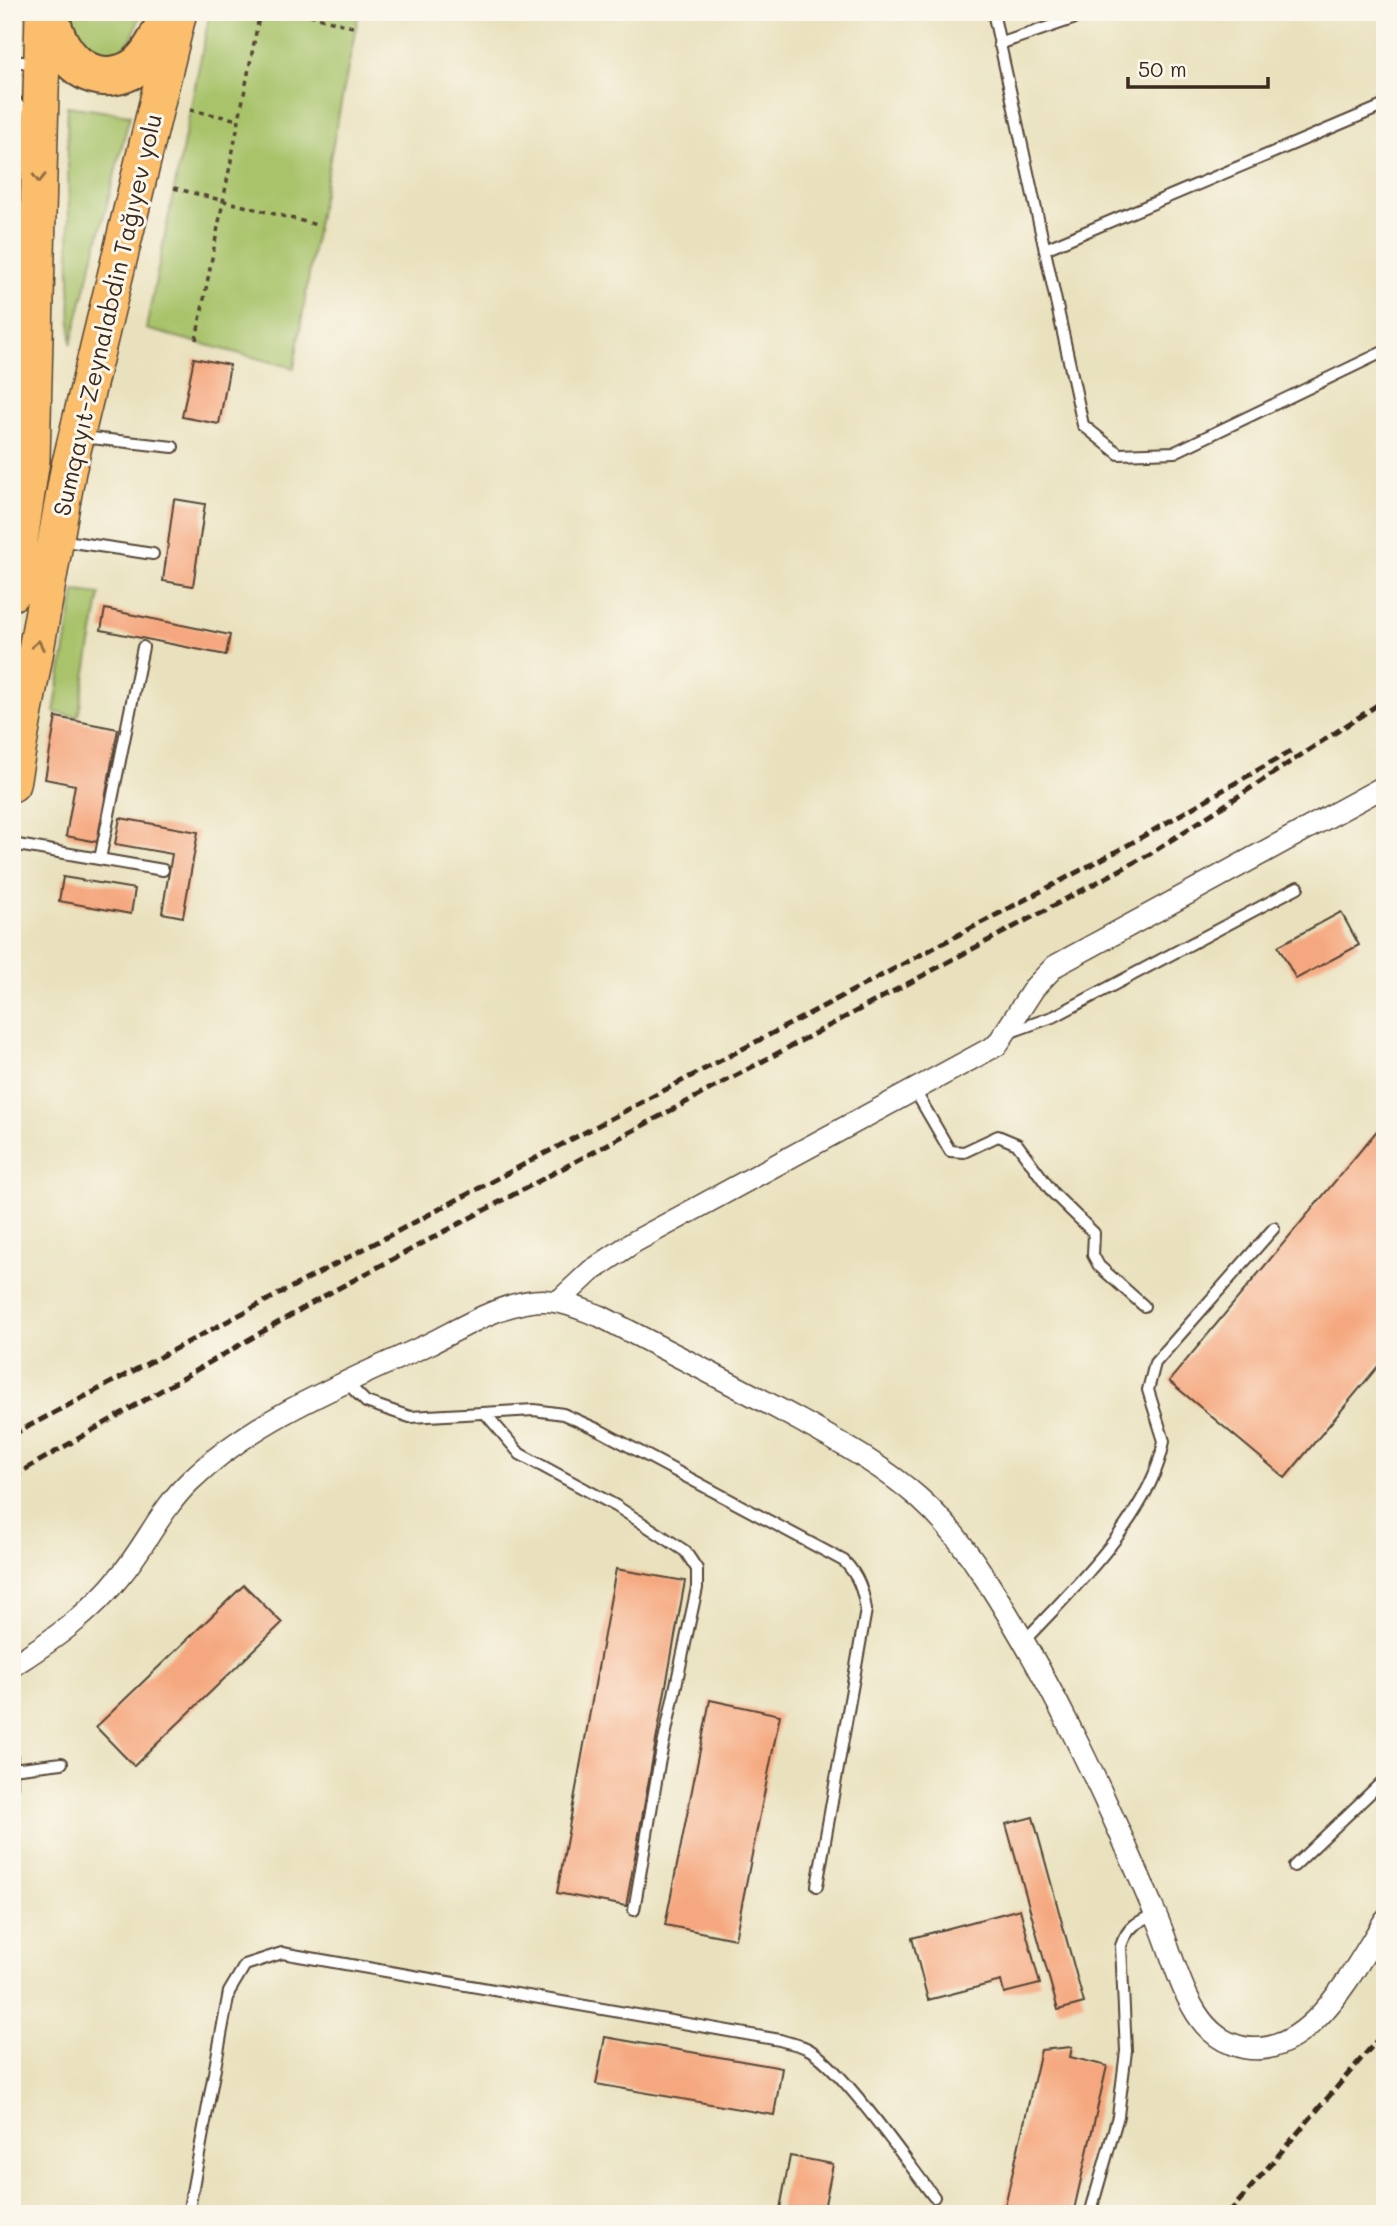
<svg xmlns="http://www.w3.org/2000/svg" width="1397" height="2226" viewBox="0 0 1397 2226" font-family="Mali,sans-serif">
	<rect width="100%" height="100%" fill="#fbf7ec"/>
	<filter id="ink" filterUnits="userSpaceOnUse"><feTurbulence type="fractalNoise" baseFrequency=".0143" numOctaves="2"/><feDisplacementMap in="SourceGraphic" scale="14" xChannelSelector="R" yChannelSelector="G"/><feConvolveMatrix kernelMatrix="1 2 1 2 8 2 1 2 1" color-interpolation-filters="sRGB"/></filter>
	<filter id="wash" filterUnits="userSpaceOnUse"><feTurbulence type="fractalNoise" baseFrequency=".00686" numOctaves="4" result="noise"/><feDisplacementMap in="SourceGraphic" scale="28" xChannelSelector="R" yChannelSelector="G"/><feGaussianBlur stdDeviation="1.57" result="paint"/><feColorMatrix in="noise" values="0 0 0 0 0 0 0 0 0 0 0 0 0 0 0 0 0 1.4 0 .05"/><feComposite in="paint" operator="in"/></filter>
	<g filter="url(#wash)">
		<rect width="100%" height="100%" fill="#e9e1bd"/>
		<path fill="#a8c36a" stroke="#727644" stroke-width="2" d="M71 12H141C138 22 135 35 128 43 106 67 72 38 71 12Z
			M210 12H359L317 225 294 368 146 329Z
			M67 106 130 115 71 344Z
			M75 591 100 594 78 717 54 712Z"/>
		<g id="blocks">
			<path fill="#f5a87f" d="M194 358 230 365 219 424 182 417Z
				M174 499 205 504 193 586 163 581Z
				M105 609 230 635 226 655 101 630Z
				M56 717 118 729 97 842 66 836 75 785 45 779Z
				M120 818 198 832 183 917 162 913 172 854 115 844Z
				M63 877 135 889 131 914 59 901Z
				M1341 912 1359 945 1296 979 1278 946Z
				M1385 1121V1358L1285 1478 1169 1381Z
				M616 1569 685 1581 626 1906 557 1893Z
				M244 1585 282 1623 134 1766 96 1727Z
				M710 1700 780 1715 735 1939 665 1925Z
				M1033 1817 1084 2003 1058 2010 1006 1824Z
				M1020 1909 1040 1984 1004 1993 1001 1981 928 2000 912 1938Z
				M605 2037 782 2068 774 2115 596 2084Z
				M1072 2047 1070 2057 1107 2066 1073 2214H1003L1041 2050Z
				M790 2156 833 2164 823 2214H779Z"/>
		</g>
	</g>
	<g filter="url(#ink)">
		<use href="#blocks" fill-opacity="0" stroke="#554536" stroke-width="2"/>
		<g fill="none" stroke-linecap="round" stroke-linejoin="round">
			<g stroke="#554536" stroke-width="14">
				<path id="lane" d="M993 12 1083 425 1119 454 1175 452 1385 351
					M999 44 1093 12
					M12 60 37 65
					M12 95 29 123
					M1045 249 1385 105
					M12 386 24 371
					M82 437 173 447
					M59 540 153 554
					M12 844 163 870
					M100 859 143 647
					M1008 1033 1055 1016 1298 887
					M914 1089 950 1151 964 1152 998 1136 1017 1144 1053 1193 1094 1233 1093 1255 1099 1266 1144 1306
					M347 1383 366 1402 410 1417 534 1410 563 1414 599 1430 844 1561C858 1575 863 1590 866 1610L817 1886
					M485 1413 520 1454 616 1506 685 1551 697 1569V1588L659 1764 634 1910
					M1023 1642C1072 1590 1152 1514 1164 1441L1148 1390 1155 1363 1274 1228
					M12 1743V1795
					M12 1769 62 1763
					M1294 1866 1385 1779
					M188 2214 229 1992 245 1965 282 1953 780 2040C788 2043 798 2044 806 2048 838 2062 909 2165 934 2197
					M1090 2214 1118 2116 1126 2051 1121 1946C1127 1927 1138 1921 1156 1914"/>
			</g>
			<g stroke="#554536" stroke-width="24">
				<path id="street" d="M559 1301 591 1271 634 1242 997 1045 1034 988 1055 966 1385 786
					M12 1666C53 1640 91 1613 121 1575 146 1545 161 1509 190 1481 256 1417 348 1382 431 1343 463 1327 498 1305 534 1301 557 1298 578 1308 600 1316 667 1351 735 1385 801 1421 842 1444 883 1466 919 1498 945 1521 966 1548 985 1578 1053 1683 1105 1796 1154 1911 1167 1939 1174 1969 1187 1996 1197 2017 1210 2036 1232 2044 1304 2072 1354 1969 1385 1920"/>
			</g>
			<g stroke="#554536" stroke-width="38">
				<path id="primary" d="M12 593 32 460 43 12
					M12 784 68 471 178 16"/>
			</g>
			<g stroke="#554536" stroke-width="42">
				<path id="highway" d="M49 12C55 51 87 92 131 70 151 59 162 32 169 12"/>
			</g>
			<path stroke="#554536" stroke-width="3.5" stroke-dasharray="5 5" stroke-linecap="butt" d="M300 12 356 28
				M190 110 239 120
				M174 188 317 225
				M196 340 260 12"/>
			<use href="#lane" stroke="#fff" stroke-width="10"/>
			<use href="#street" stroke="#fff" stroke-width="21"/>
			<use href="#primary" stroke="#fabe6d" stroke-width="35"/>
			<use href="#highway" stroke="#fabe6d" stroke-width="38"/>
			<path stroke="#3b2a1e" stroke-width="5" stroke-dasharray="10 5" stroke-linecap="butt" d="M12 1435 1119 850 1291 751
				M12 1477 324 1296 1150 854 1385 700
				M1228 2214 1385 2031"/>
		</g>
		<defs><path id="oneway-chevron" d="M-2-3.5L2.5 0L-2 3.5" fill="none" stroke-width="1.6" stroke-linecap="round" stroke-linejoin="round" transform="scale(1.75)"/></defs>
		<g stroke="#916d42">
			<use href="#oneway-chevron" transform="translate(39 178) rotate(91)"/>
			<use href="#oneway-chevron" transform="translate(38 645) rotate(-79)"/>
		</g>
	</g>
	<g text-anchor="middle" stroke-width="6" stroke-linejoin="round" paint-order="stroke">
		<g font-size="24" fill="#3b2a1e" stroke="#fbf7ec">
			<text transform="translate(108 315) rotate(-77)" y="8">Sumqayıt-Zeynalabdin Tağıyev yolu</text>
		</g>
	</g>
	<rect width="1397" height="2226" fill="none" stroke="#fbf7ec" stroke-width="42"/>
	<path d="M1128 77v10h140v-10" fill="none" stroke="#3b2a1e" stroke-width="3.5"/>
	<text x="1138" y="77" font-size="21" fill="#3b2a1e" stroke="#fbf7ec" stroke-width="5" paint-order="stroke">50 m</text>
</svg>
